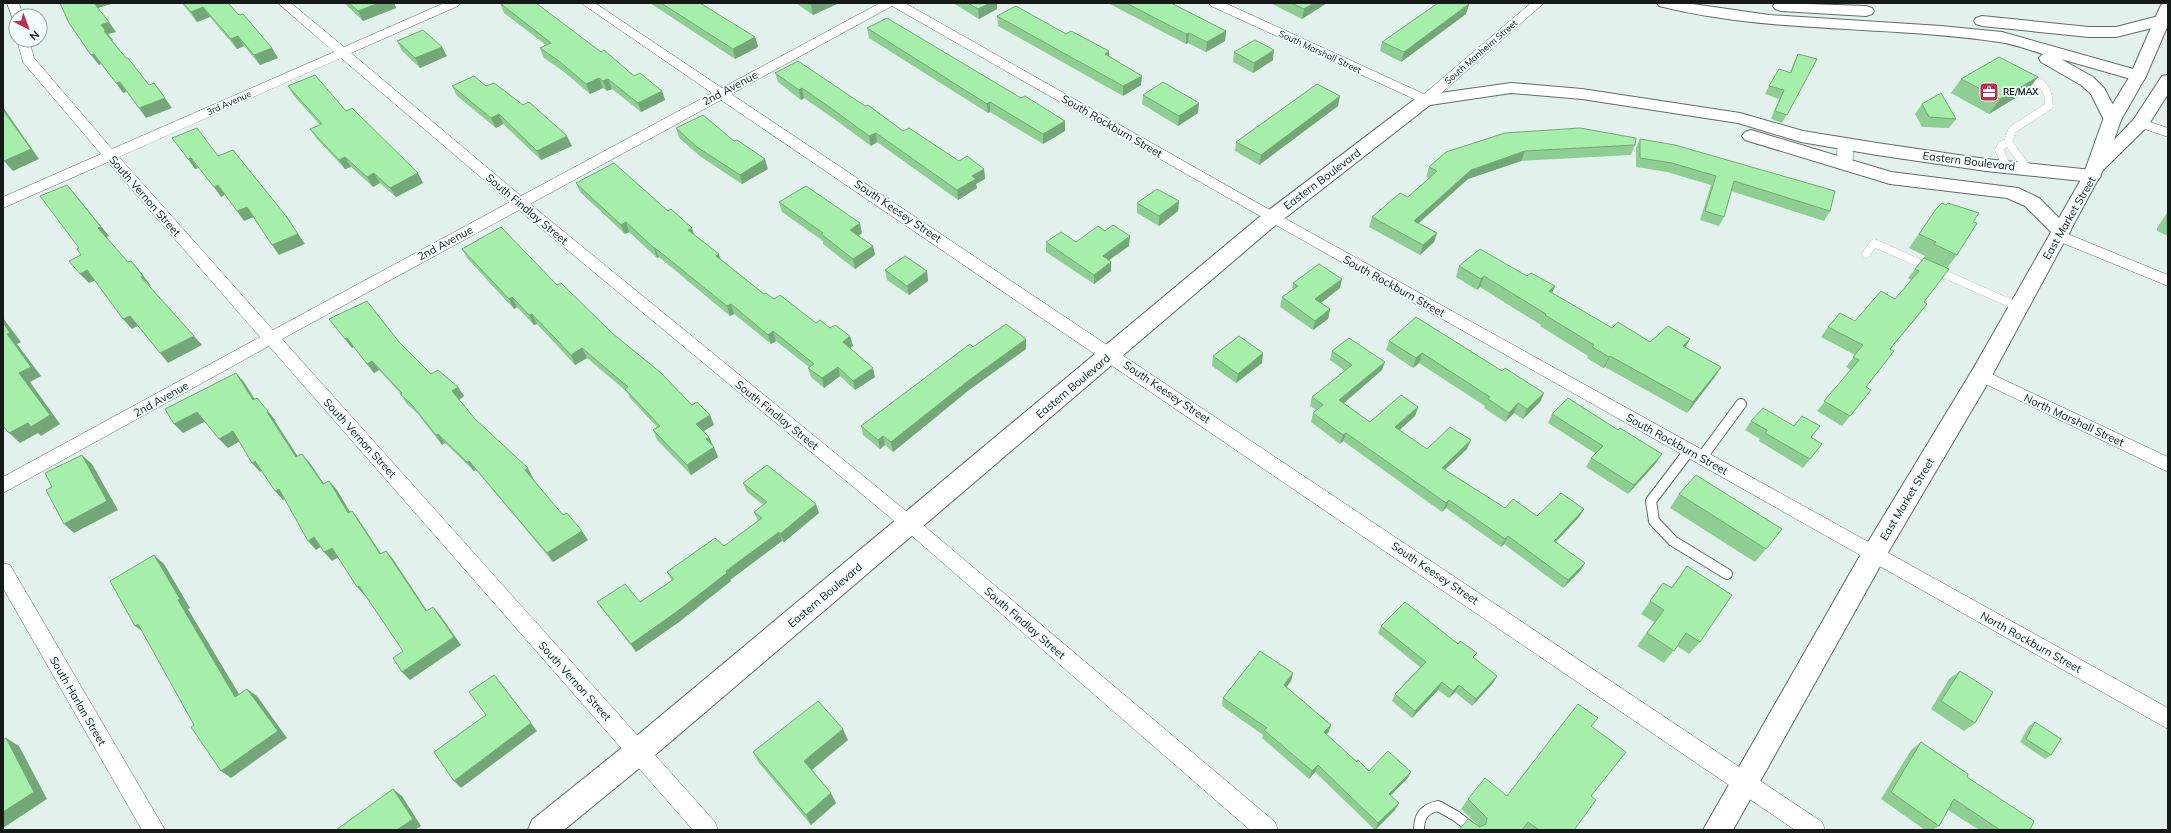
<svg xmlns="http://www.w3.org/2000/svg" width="2171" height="833" viewBox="0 0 2171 833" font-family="Mulish,sans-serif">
	<rect width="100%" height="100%" fill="#e3f1ed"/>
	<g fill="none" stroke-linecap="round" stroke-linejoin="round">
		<g stroke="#606c69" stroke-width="8">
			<path id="service-far1" d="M2008 142 2012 130 2049 106C2049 86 2042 83 2025 75
				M2008 142 2027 168
				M2007 167 1999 150 2002 145 2008 142
				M1866 254 1874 243 2019 307"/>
		</g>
		<g stroke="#606c69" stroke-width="12">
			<path id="service" d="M1689 451 1651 501 1654 521 1673 541 1727 574
				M1702 457 1741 404
				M1419 830C1419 816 1424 809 1438 806L1456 816 1474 830"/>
		</g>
		<g stroke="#606c69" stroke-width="1">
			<path id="minor" d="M7 3H19L23 16H16V19H13Z
				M278 3H291L344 47 444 3H460L458 6 351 53 521 196 712 93 581 3H595L722 88 880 3H905L1277 214 2168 708V729L1267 220 892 6 731 94 1822 822 1825 830H1795L721 100 530 204 916 519 1275 822 1278 830H1250L904 529 519 210 282 339 715 822 718 830H693L269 346 3 493V477L260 337 108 162 3 208V197L101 154 23 62 17 40H29L34 58 112 149 334 52ZM341 58 510 202 273 330 119 157Z
				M1209 3H1225L1424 94 1531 3H1544L1430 103 1425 104 1211 6Z
				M2141 119 2168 128V137L2136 126 2134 123 2136 120Z
				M1845 140 1850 141C1854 147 1854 162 1850 168H1840C1836 162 1836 147 1840 141Z
				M2058 230 2168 275V286L2053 239 2051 235 2053 231Z
				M1981 369 2168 457V472L1975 379 1973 375 1975 371Z
				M3 563 10 565 165 830H142L3 588Z"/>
		</g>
		<g stroke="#606c69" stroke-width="2">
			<path id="tertiary" d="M1511 83 1582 89 1740 113 1803 131 1877 143 1986 159 2092 170 2098 172 2101 176 2098 180 2092 182 1986 171 1877 155 1801 142 1738 123 1582 99 1511 93 1430 105 1271 229 648 761 564 830H528L532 820 628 743 1257 219 1419 96Z
				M1751 130 1891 172 2018 188 2039 198 2071 230 2068 235 2061 236 2054 235 2025 206 2007 198 1890 184 1745 140 1742 136 1745 132Z"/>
		</g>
		<g stroke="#606c69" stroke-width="2">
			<path id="primary" d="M2168 3V25L2146 76 2121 120 2114 140 2134 119 2162 76 2168 75V94L2147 127 2103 170 1989 381 1883 561 1733 830H1703L1865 547 1973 369 2083 176 2103 120 2130 76 2160 7 2162 4Z"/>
		</g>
		<g stroke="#606c69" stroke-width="2">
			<path id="motorway" d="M1657 3H1686L1769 15 1941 26 2002 32 2144 72 2146 76 2144 80 2138 81 2061 59 2093 77 2104 88 2121 120 2118 124 2112 125 2106 124 2091 94 2081 85 2041 62 2039 58 2043 54C2029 50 2014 44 1999 42 1886 25 1771 34 1659 6Z
				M1775 3 1866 6 1872 8 1874 11 1872 14 1866 16 1781 11 1775 9 1773 6Z
				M2163 15 2168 16V24L2116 37H2089L1982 26 1976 24 1974 21 1976 18 1982 16 2089 27H2116Z"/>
		</g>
		<use href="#service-far1" stroke="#fff" stroke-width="8"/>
		<use href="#service" stroke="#fff" stroke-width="10"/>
		<use href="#minor" fill="#fff" fill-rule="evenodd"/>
		<use href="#tertiary" fill="#fff" fill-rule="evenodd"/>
		<use href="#primary" fill="#fff" fill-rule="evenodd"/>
		<use href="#motorway" fill="#fff" fill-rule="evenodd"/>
	</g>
	<path fill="#8fce92" d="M182 3H228L278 58 260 65 244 46 237 49 210 17 197 22Z
		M344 3H394L396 8 363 21Z
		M500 3 601 52 634 76 662 91 665 100 641 112 612 89 607 91 603 88 590 94 563 71 544 58 540 48 546 45 504 13Z
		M650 3H700L755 37 758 47 735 59Z
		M796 3H839L813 15Z
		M953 3H997V9L979 19Z
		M1108 3H1171L1226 31 1225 41 1206 52 1188 43 1186 44Z
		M1270 3H1327L1302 19Z
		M1469 4 1466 14 1401 62 1380 51 1382 42Z
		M997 16 1066 34 1109 51V56L1141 85 1123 96 998 26Z
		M867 28 1021 98 1065 121V131L1043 144 990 112 988 113 869 38Z
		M397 41 447 56 420 68 402 51Z
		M1234 52 1273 60 1253 73 1233 62Z
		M1798 54 1817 59 1782 123 1771 119 1779 99 1765 94 1769 86 1790 72 1794 62Z
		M775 73 865 106 903 131 959 161 984 169 985 179 976 184 977 188 958 200 877 142 871 146 837 121 804 98 801 100 778 82Z
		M1961 79 2027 91 1989 114 1951 93Z
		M288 86 346 111 423 183 396 197 380 183 373 187 351 167 345 169 317 139 310 129 320 125 294 96Z
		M452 86H486L572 146 541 160 503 124 496 128 457 96Z
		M1143 95 1198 113 1178 126 1142 104Z
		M1922 104 1956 119 1949 128 1922 127 1915 114Z
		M1338 106 1259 165 1235 151 1236 142Z
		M676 128 768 169 742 184 701 157 679 138Z
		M1640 139 1830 211 1824 221 1731 191 1724 217 1719 226 1700 220 1711 185 1667 172 1636 167V148Z
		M1635 145 1631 155 1521 161 1468 179 1419 223 1437 233 1434 242 1420 255 1369 227 1372 217 1408 197 1429 178 1426 177 1429 167 1446 152Z
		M576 183 694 234 721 259 764 294 774 299 816 323 830 328 850 336 853 346 850 348 875 377 855 390 840 376 824 388 811 377 808 368 809 367 776 341 771 344 734 314 730 316 659 257 657 258 629 232 625 234 580 192Z
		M1179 201 1178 211 1159 226 1137 213V203Z
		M779 202 862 233 858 236 873 246 875 255 855 269 823 244V241L782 212Z
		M1936 209 1973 222 1957 255 1947 268 1924 302 1920 314 1890 349 1866 387 1871 390 1842 426 1817 411 1851 370 1846 367 1855 355 1821 337 1828 327 1855 321 1895 299 1911 280 1908 278 1925 256 1909 248Z
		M2168 211V236L2157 231V228Z
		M1105 231 1129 246 1109 260 1111 271 1094 284 1046 252V242H1076Z
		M462 249 557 285 612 333 692 405 710 415 714 425 704 431 709 437 718 457 691 475 657 440 653 430 657 427 630 398 627 392 587 358 575 365 537 324 534 325 517 307 514 309 467 258Z
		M1459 266 1527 276 1555 286 1552 293 1612 328 1650 342 1690 339 1685 348 1721 367 1714 378 1687 413 1605 367 1603 368 1587 358 1588 356 1540 326 1541 325 1480 287 1477 290 1456 277Z
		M885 270 927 271 928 281 909 295 887 280Z
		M1293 283 1340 288 1321 303 1330 309 1328 319 1313 330 1280 307 1282 297 1292 290Z
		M329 319 399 342 431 374 458 387 464 396 459 400 475 419 533 478H532L563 515 588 540 553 562 476 470 474 471 445 443 442 445 418 414 407 404 400 394H401L379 370 374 373 354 347 352 348Z
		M1389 341 1502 371 1544 393 1540 402 1523 419 1514 413 1505 422 1484 408 1485 406 1419 363 1413 368 1386 350Z
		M973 347 1026 349 969 390 893 452 885 445 880 449 863 435 861 426Z
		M1332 351 1382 370 1344 403 1370 422 1418 407 1415 416 1399 430 1427 449H1467L1445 470 1505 508 1537 516 1584 509 1579 517 1556 542 1580 571 1563 588 1504 544 1501 547 1446 508 1442 512 1343 441 1340 444 1311 422 1313 413 1316 410 1310 406 1312 397 1345 371 1330 360Z
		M1263 353 1262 363 1236 383 1212 366 1213 356Z
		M1552 414 1656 463 1628 494 1586 467 1591 458 1595 453 1548 423Z
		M1751 421 1811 437 1822 444 1803 468 1759 441 1760 439 1745 430Z
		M743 483 819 513 784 542 782 541 730 580 731 581 679 622 636 652 603 610 597 602H640L672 581 667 572 724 546 758 521 754 512 763 505 747 492Z
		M1679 494 1766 549 1755 562 1670 508Z
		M1687 566 1700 642 1689 654 1677 646 1664 663 1637 646 1654 622 1641 614 1663 583 1671 588Z
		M1381 626 1474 658 1497 676 1493 683 1472 706 1455 692 1449 698 1438 690 1412 718 1392 701 1395 694 1420 667 1378 633Z
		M1960 671 1975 723 1964 731 1931 709 1949 679Z
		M1293 673 1291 681 1286 687 1331 725 1328 733 1326 734 1357 762 1369 771 1411 772 1407 779 1390 795 1395 810 1375 830 1315 772 1309 779 1262 738 1263 735 1222 706 1223 698Z
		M2035 722 2051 755 2045 759 2020 742 2029 726Z
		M1591 726V796L1574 830H1459L1480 827 1461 809 1468 799 1507 796Z
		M848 740 812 770 836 803 811 825 759 763 753 752Z
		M1921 742 1967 777 2030 830H1979L1948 810 1939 826 1933 830H1925L1881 799 1911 750Z"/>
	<path fill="#74a777" d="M94 3H110L111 4 98 8Z
		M379 3H394L396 8 363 21 358 11Z
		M816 3H839L813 15 811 5Z
		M990 3H997V9L979 19 978 9Z
		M1314 3H1327L1302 19 1304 9Z
		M1469 4 1466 14 1401 62 1404 52Z
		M203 7 210 17 197 22 191 12Z
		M109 22 116 32 108 34 113 40 111 41 104 31 101 25Z
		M1226 31 1225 41 1206 52 1207 42Z
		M1189 33 1188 43 1186 44V34Z
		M238 36 244 46 237 49 231 39Z
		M755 37 758 47 735 59 733 49Z
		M442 47 447 56 420 68 415 58Z
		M272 48 278 58 260 65 254 55Z
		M1274 50 1273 60 1253 73 1254 63Z
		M1109 51V61L1105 54Z
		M94 54 101 64 99 65 91 55Z
		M1142 76 1141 85 1123 96V86Z
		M2038 77 2027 91 1989 114 2000 99Z
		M599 78 603 88 590 94 586 84Z
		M608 79 612 89 607 91 603 81Z
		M120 82 127 92 123 93 116 83Z
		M802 88 804 98 801 100 799 90Z
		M662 91 665 100 641 112 638 103Z
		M1340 96 1338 106 1259 165 1261 155Z
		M165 98 172 108 146 118 139 108Z
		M990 102V112L988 113 987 104Z
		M1199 103 1198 113 1178 126 1179 116Z
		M3 107 39 159 13 171 4 161Z
		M499 114 503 124 496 128 491 118Z
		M1065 121V131L1043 144V134Z
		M876 133 877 142 871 146 869 136Z
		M567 136 572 146 541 160 537 151Z
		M1525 151 1521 161 1468 179 1411 230 1414 221 1471 170Z
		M345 157 351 167 345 169 339 160Z
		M191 158 198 168 195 169 188 159Z
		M765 159 768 169 742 184 740 175Z
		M984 169 985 179 976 184 977 188 958 200 957 190 972 176Z
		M374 173 380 183 373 187 367 177Z
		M418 173 423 183 396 197 390 188Z
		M67 185 75 194 109 236 106 238 98 228Z
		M218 185 225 195 221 197 214 187Z
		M1179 201 1178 211 1159 226V216Z
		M247 207 254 217 244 221 237 211Z
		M286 216 305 244 279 255 272 245Z
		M626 222 629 232 625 234 621 225Z
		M860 223 862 233 852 240 850 230Z
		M692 228 695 237 688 230Z
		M1437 233 1434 242 1420 255 1423 245Z
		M1130 236 1129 246 1102 265 1103 256Z
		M873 246 875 255 855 269 853 259Z
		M654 248H655L659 257 657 258Z
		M719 254 722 264 716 256Z
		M131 261 139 270 151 286H150L141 277Z
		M1111 262V271L1094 284V275Z
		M87 270 96 280 89 283 80 274Z
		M927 271 928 281 909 295 907 286Z
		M1484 276 1480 287 1477 290 1481 279Z
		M1342 279 1340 288 1313 309 1315 299Z
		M1555 286 1550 297 1549 291Z
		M512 297 517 307 514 309 509 299Z
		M731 304 734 314 730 316 727 306Z
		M1330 309 1328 319 1313 330 1315 321Z
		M532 314 537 324 534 325 529 315Z
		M130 316 139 325 132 329 123 319Z
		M3 318 21 342 17 344 41 376 30 382 60 424 41 436 38 433 20 443 9 433 19 373 3 322Z
		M773 331 776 341 771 344 768 335Z
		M194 336 202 345 168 363 160 353Z
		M850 336 853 346 845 351 843 342Z
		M347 338 354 347 352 348 345 339Z
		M1026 339V349L969 390 893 452 891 442 968 381Z
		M1690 339 1684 350 1683 346Z
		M582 348 587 358 575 365 571 355Z
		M1263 353 1262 363 1236 383 1238 374Z
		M1422 353 1419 363 1413 368 1416 358Z
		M1610 356 1605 367 1603 368 1609 357Z
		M372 361 379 370 374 373 367 364Z
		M1385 362 1382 370 1337 409 1339 400Z
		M838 367 840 376 824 388 822 378Z
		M1721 367 1714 378 1687 413 1693 402Z
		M873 368 875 377 855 390 853 381Z
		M236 373 244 382 261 409 253 400Z
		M458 387 464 396 458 401 452 391Z
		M1544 393 1540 402 1523 419 1527 409Z
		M1518 403 1514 413 1505 422 1509 413Z
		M1418 407 1415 416 1393 436 1395 427Z
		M268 411 276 421H275L304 466 296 457 267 412Z
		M197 412 206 421 183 433 174 424Z
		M710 415 714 425 700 433 696 424Z
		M233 431 242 440 228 448 219 439Z
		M1346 433 1343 441 1340 444 1343 435Z
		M438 434 445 443 442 445 436 435Z
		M883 436 885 445 880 449 878 440Z
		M709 437 713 446 706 439Z
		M1471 440 1467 449 1438 476 1442 468Z
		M714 447 718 457 691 475 687 465Z
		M302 454 310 463 330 493 323 484Z
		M1662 454 1656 463 1628 494 1634 485Z
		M82 455 92 464 118 510 74 533 64 524Z
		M255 461 263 470 260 472 252 463Z
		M469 461 476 470 474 471 467 462Z
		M528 468 533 478 531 479 525 470Z
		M329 481 337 490 356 522 348 513Z
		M279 489 287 498 283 500 275 491Z
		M1449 500 1446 508 1442 512 1446 503Z
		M816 504 819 513 784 542 780 534Z
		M1584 509 1579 517 1549 549 1554 541Z
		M352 511 359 520 387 563 380 554Z
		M582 531 588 540 553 562 547 553Z
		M779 532 782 541 730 580 731 581 679 622 636 652 631 644 726 571Z
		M1508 536 1504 544 1501 547 1505 539Z
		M314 537 322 546 316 550 308 541Z
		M332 548 340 556 332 561 324 552Z
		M386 551 393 559 433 620 426 611Z
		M154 555 164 564 190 608 188 609 245 704 235 697 178 600Z
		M1585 563 1580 571 1563 588 1568 580Z
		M359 586 367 594 365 596 357 587Z
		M433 607 440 615 461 645 410 680 402 672Z
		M138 624 146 634 135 626Z
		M1293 673 1291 681 1282 693 1284 685Z
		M494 675 501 683 537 731 461 788 454 781 531 723Z
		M1497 676 1493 683 1472 706 1476 699Z
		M1442 682 1438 690 1412 718 1415 711Z
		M1459 685 1455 692 1449 698 1453 691Z
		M247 689 257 696 287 738 231 778 221 771Z
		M1331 725 1328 733 1321 740 1324 732Z
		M843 729 848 740 809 772 804 761Z
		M6 738 19 746 47 799 3 828V812Z
		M1318 765 1315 772 1309 779 1312 771Z
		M1411 772 1407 779 1385 801 1389 794Z
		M393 789 402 796 421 826 415 830H397Z
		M831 793 836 803 811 825 806 815Z
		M1399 803 1395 810 1375 830 1378 823Z"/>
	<path fill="#a6efaa" stroke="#74a777" d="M60 3H94L109 22 101 25 106 31H104L126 58H128L149 85 154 83 165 98 139 108 120 82 116 83 94 54 91 55 69 23Z
		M183 3H228L239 15 243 14 272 48 254 55 238 36 231 39 203 7 191 12Z
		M349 3H379L358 11Z
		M500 3H536L601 52 604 50 634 76 640 73 662 91 638 103 608 79 603 81 599 78 586 84 559 61 540 48 551 43Z
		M661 3H700L755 37 733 49Z
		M808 3H816L811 5Z
		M968 3H990L978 9Z
		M1126 3H1171L1226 31 1207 42 1189 33 1186 34Z
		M1291 3H1314L1304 9Z
		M1438 3H1466L1469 4 1404 52 1382 42Z
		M1016 6 1066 34 1071 31 1109 51 1105 54 1142 76 1123 86 997 16Z
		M887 18 1021 98 1025 96 1065 121 1043 134 990 102 987 104 867 28Z
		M423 30 442 47 415 58 397 41Z
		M1255 40 1274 50 1254 63 1234 52Z
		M1798 54 1817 59 1787 115 1775 111 1784 90 1769 86 1779 69 1791 73Z
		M1999 57 2038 77 2000 99 1961 79Z
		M798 61 865 106 868 105 903 131 909 128 959 161 967 156 984 169 972 176 976 179 957 190 876 133 869 136 835 111 802 88 799 90 775 73Z
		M315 75 346 111 352 108 418 173 390 188 374 173 367 177 345 157 339 160 310 129 322 124 288 86Z
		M474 76 486 86 494 83 523 105 529 102 567 136 537 151 499 114 491 118 452 86Z
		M1163 82 1199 103 1179 116 1143 95Z
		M1317 84 1340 96 1261 155 1236 142Z
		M1941 93 1956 119 1929 117 1922 104Z
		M3 110 31 149 4 161 3 160Z
		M703 115 734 141 737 140 765 159 740 175 697 147 676 128Z
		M197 128 218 156 233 150 286 216 298 234 272 245 247 207 237 211 218 185 214 187 191 158 188 159 172 138Z
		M1580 128 1636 138 1635 145 1525 151 1471 170 1414 221 1437 233 1423 245 1372 217 1400 193 1408 197 1437 171 1429 167 1446 152 1505 133Z
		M1640 139 1675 145 1835 191 1830 211 1734 181 1724 217 1705 211 1716 176 1672 163 1640 158Z
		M614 163 668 211 671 209 692 228 688 230 719 254 716 256 764 294 766 293 774 299 780 295 816 323 820 320 830 328 835 325 850 336 843 342 873 368 853 381 838 367 822 378 808 368 814 364 773 331 768 335 731 304 727 306 655 248H654L626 222 621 225 576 183Z
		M67 185 101 227 98 228 128 262 131 261 143 276 141 277 194 336 160 353 130 316 123 319 87 270 80 274 69 261 81 255 77 249 79 248 40 196Z
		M806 186 860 223 850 230 873 246 853 259 821 234 823 233 779 202Z
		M1157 189 1179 201 1159 216 1137 203Z
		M1942 203 1946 205 1948 203 1979 213 1973 222 1977 223 1957 255 1934 244 1936 242 1919 234 1936 209Z
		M1113 225 1130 236 1103 256 1111 262 1094 275 1046 242 1061 232 1076 242 1098 226 1105 231Z
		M501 227 557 285 561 283 612 333 660 372 692 405 697 402 710 415 696 424 709 437 706 439 714 447 687 465 653 430 660 426 625 389 628 387 582 348 571 355 532 314 529 315 512 297 509 299 462 249Z
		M1480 249 1527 276 1531 273 1555 286 1549 291 1612 328 1618 322 1650 342 1668 326 1690 339 1683 346 1721 367 1693 402 1610 356 1609 357 1592 347 1594 345 1545 315 1546 314 1484 276 1481 279 1459 266Z
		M905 256 927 271 907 286 885 270Z
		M1924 258 1949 269 1924 302 1927 304 1890 349 1894 351 1866 387 1871 390 1850 416 1824 401 1859 360 1853 357 1863 345 1828 327 1840 313 1855 321 1881 291 1895 299 1919 271 1915 269Z
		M1319 264 1342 279 1315 299 1330 309 1315 321 1282 297 1298 286 1293 283Z
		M367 301 399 342 431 374 438 370 458 387 452 391 475 419 528 468 525 470 563 515 567 513 582 531 547 553 469 461 467 462 438 434 436 435 412 405 400 394 402 393 372 361 367 364 347 338 345 339 329 319Z
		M1416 317 1502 371 1505 368 1544 393 1527 409 1518 403 1509 413 1488 399 1490 397 1422 353 1416 358 1389 341Z
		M3 322 10 333 7 334 31 367 19 373 50 415 31 427 28 423 9 433 3 426Z
		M1006 324 1026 339 968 381 891 442 883 436 878 440 861 426 970 344 973 347Z
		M1239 336 1263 353 1238 374 1213 356Z
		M1349 338 1385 362 1339 400 1370 422 1401 395 1418 407 1395 427 1427 449 1450 427 1471 440 1442 468 1505 508 1513 499 1537 516 1561 493 1584 509 1554 541 1585 563 1568 580 1508 536 1505 539 1449 500 1446 503 1346 433 1343 435 1313 413 1323 405 1312 397 1352 365 1332 351Z
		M236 373 253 400 257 398 268 411 267 412 296 457 302 454 323 484 329 481 348 513 352 511 380 554 386 551 426 611 433 607 454 637 402 672 393 658 403 651 359 586 357 587 332 548 324 552 314 537 308 541 279 489 275 491 255 461 252 463 233 431 219 439 197 412 174 424 165 409Z
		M1568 398 1618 430 1620 428 1662 454 1634 485 1591 458 1603 446 1552 414Z
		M1763 408 1794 426 1802 416 1820 426 1811 437 1822 444 1810 459 1765 433 1767 430 1751 421Z
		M82 455 107 501 64 524 46 490 52 487 45 473Z
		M767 465 816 504 780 534 779 532 726 571 727 573 675 613 631 644 597 602 625 584 640 602 674 579 667 572 715 538 724 546 762 518 754 512 767 502 743 483Z
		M1696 475 1782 529 1766 549 1679 494Z
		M154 555 180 599 178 600 235 697 247 689 278 731 221 771 191 727 194 725 138 624 135 626 110 581Z
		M1687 566 1732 595 1700 642 1686 633 1674 651 1647 633 1664 610 1650 601 1663 583 1672 588Z
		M1405 602 1458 644 1460 641 1477 653 1473 657 1497 676 1476 699 1459 685 1453 691 1442 682 1415 711 1395 694 1426 662 1381 626Z
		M1260 651 1293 673 1284 685 1331 725 1324 732 1357 762 1358 760 1369 771 1388 751 1411 772 1389 794 1399 803 1378 823 1318 765 1312 771 1264 730 1267 728 1223 698Z
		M1960 671 1993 692 1975 723 1941 701Z
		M494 675 531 723 454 781 434 752 486 715 469 692Z
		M818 701 843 729 804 761 831 793 806 815 753 752Z
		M1578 704 1598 718 1591 726 1626 752 1591 796 1596 800 1574 830H1539L1528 822 1522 830H1459L1468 819 1480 827 1486 824 1487 818 1468 799 1485 778 1507 796Z
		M2035 722 2061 739 2051 755 2026 739Z
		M6 738 34 792 3 812V740Z
		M1921 742 1968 774 1967 777 2034 821 2030 830H2000L1954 799 1939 826 1891 792Z
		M393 789 413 819 397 830H336Z"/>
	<defs>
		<g id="office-square" transform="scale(1)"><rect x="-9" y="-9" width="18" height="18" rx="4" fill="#bf2e4c" stroke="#f1fefb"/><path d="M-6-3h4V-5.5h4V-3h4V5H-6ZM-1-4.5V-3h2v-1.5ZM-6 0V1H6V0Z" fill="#fff"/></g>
	</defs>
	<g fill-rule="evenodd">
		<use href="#office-square" x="1989" y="92"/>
	</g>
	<g text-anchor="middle" stroke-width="3.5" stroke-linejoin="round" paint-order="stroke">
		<g font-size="9" fill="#151a19" stroke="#f1fefb">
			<text transform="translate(1320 52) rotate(25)" y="3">South Marshall Street</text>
			<text transform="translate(1481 52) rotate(-41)" y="3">South Manheim Street</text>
			<text transform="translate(229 103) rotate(-24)" y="3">3rd Avenue</text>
		</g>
		<g font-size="9" font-weight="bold" fill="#151a19" stroke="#f1fefb" text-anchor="start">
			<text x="2003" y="95">RE/MAX</text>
		</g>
		<g font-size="11" fill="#151a19" stroke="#f1fefb">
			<text transform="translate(730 88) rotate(-28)" y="4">2nd Avenue</text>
			<text transform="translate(1112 126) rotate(30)" y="4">South Rockburn Street</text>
			<text transform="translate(1969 161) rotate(7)" y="4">Eastern Boulevard</text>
			<text transform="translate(1322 179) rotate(-37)" y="4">Eastern Boulevard</text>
			<text transform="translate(145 196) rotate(49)" y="4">South Vernon Street</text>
			<text transform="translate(527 209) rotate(40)" y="4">South Findlay Street</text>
			<text transform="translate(898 211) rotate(34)" y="4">South Keesey Street</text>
			<text transform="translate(2069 218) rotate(-60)" y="4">East Market Street</text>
			<text transform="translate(445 243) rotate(-28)" y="4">2nd Avenue</text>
			<text transform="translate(1394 286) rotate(29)" y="4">South Rockburn Street</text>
			<text transform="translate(1073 386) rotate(-40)" y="4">Eastern Boulevard</text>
			<text transform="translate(1167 392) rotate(34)" y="4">South Keesey Street</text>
			<text transform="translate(161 399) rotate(-29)" y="4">2nd Avenue</text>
			<text transform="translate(777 415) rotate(39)" y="4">South Findlay Street</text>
			<text transform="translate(2074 420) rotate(25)" y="4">North Marshall Street</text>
			<text transform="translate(360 438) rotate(48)" y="4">South Vernon Street</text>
			<text transform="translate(1677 444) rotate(29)" y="4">South Rockburn Street</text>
			<text transform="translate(1907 499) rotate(-59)" y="4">East Market Street</text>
			<text transform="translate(1435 573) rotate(34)" y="4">South Keesey Street</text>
			<text transform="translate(825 595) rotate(-40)" y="4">Eastern Boulevard</text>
			<text transform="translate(1025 623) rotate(41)" y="4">South Findlay Street</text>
			<text transform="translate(2031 642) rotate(29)" y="4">North Rockburn Street</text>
			<text transform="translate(575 681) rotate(48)" y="4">South Vernon Street</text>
			<text transform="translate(78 701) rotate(60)" y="4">South Harlan Street</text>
		</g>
	</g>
	<rect width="2171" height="833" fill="none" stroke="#151a19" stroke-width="8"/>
	<g transform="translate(28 28) rotate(138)"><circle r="19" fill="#f1fefb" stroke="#99a3a1"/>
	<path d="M0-3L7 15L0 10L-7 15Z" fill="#bf2e4c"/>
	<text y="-6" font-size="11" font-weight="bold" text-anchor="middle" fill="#151a19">N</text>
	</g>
</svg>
